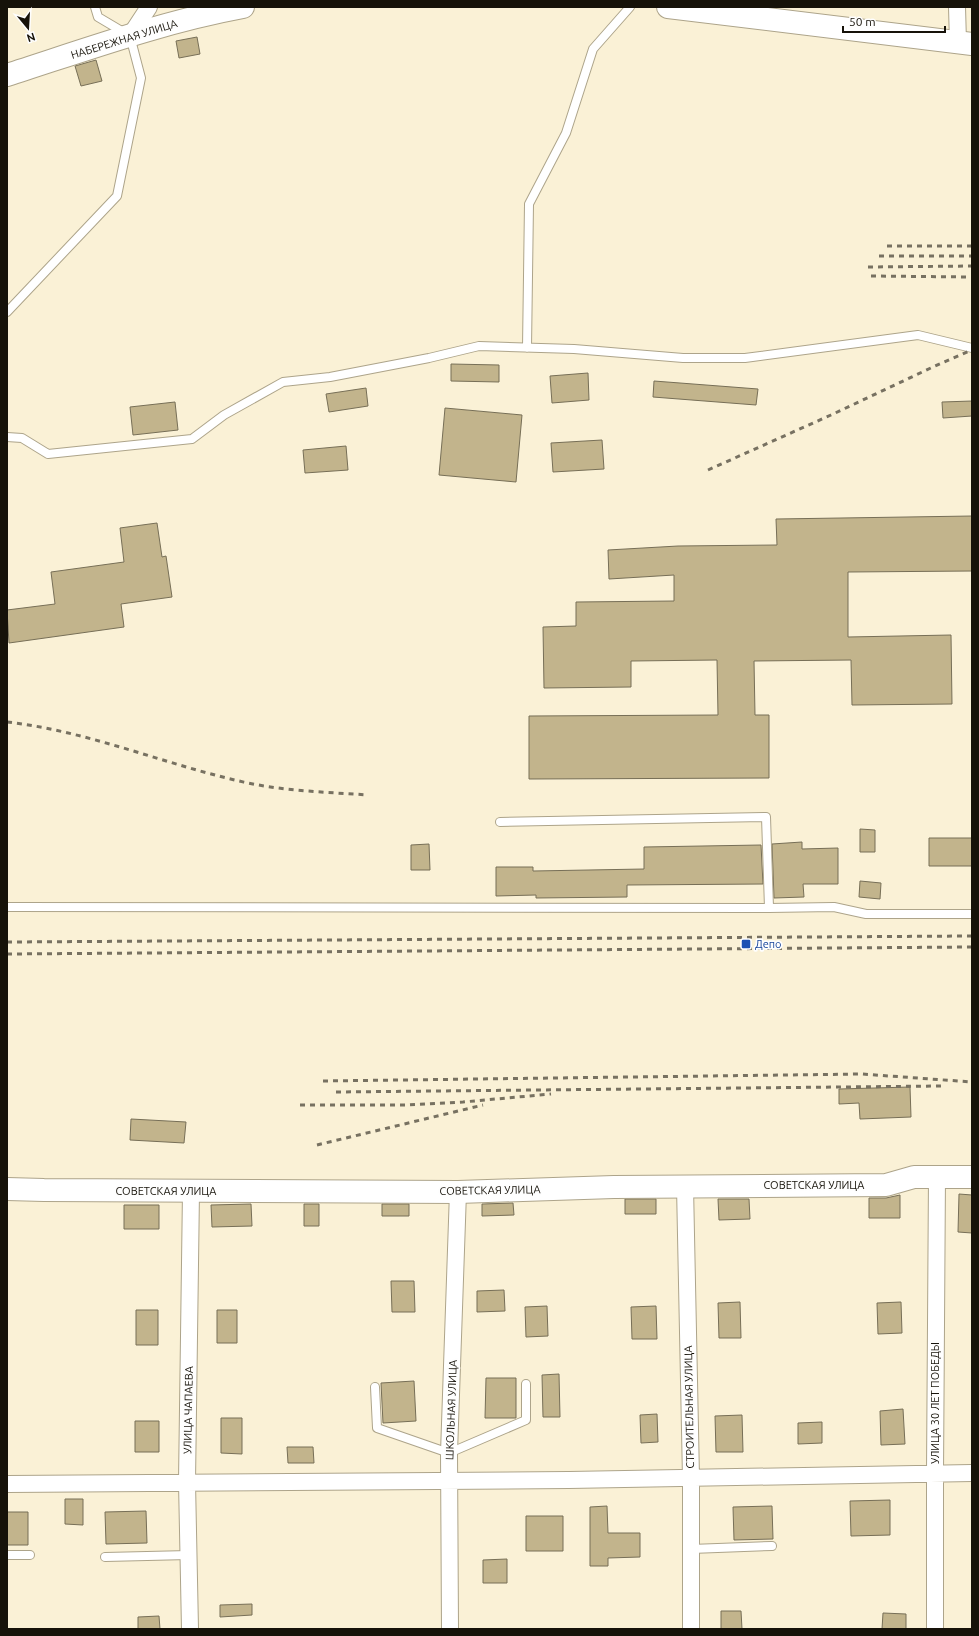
<svg xmlns="http://www.w3.org/2000/svg" width="979" height="1636" viewBox="0 0 979 1636" font-family="Ubuntu,sans-serif">
	<rect width="100%" height="100%" fill="#faf1d6"/>
	<path fill="#c2b48c" stroke="#776f57" d="M197 37 200 54 179 58 176 41Z
		M96 60 102 81 81 86 75 66Z
		M451 364 499 365V382L451 381Z
		M588 373 589 400 552 403 550 376Z
		M654 381 758 389 756 405 653 397Z
		M366 388 368 406 329 412 326 394Z
		M972 401V416L943 418 942 402Z
		M175 402 178 430 133 435 130 407Z
		M445 408 522 415 516 482 439 475Z
		M602 440 604 469 553 472 551 443Z
		M346 446 348 470 305 473 303 450Z
		M972 516V571L848 572V637L951 635 952 704 852 705 851 660 754 661 755 715H769V778L529 779V716L718 715 717 660 631 661V687L544 688 543 627 576 626V602L674 601V575L609 579 608 550 678 546 777 545 776 519Z
		M157 523 162 557 166 556 172 597 121 604 124 627 9 643 7 610 55 604 51 572 124 562 120 528Z
		M860 829 875 830V852H860Z
		M929 838H972V866H929Z
		M802 842V849L838 848V884H803L804 897 774 898 772 844Z
		M429 844 430 870H411V845Z
		M761 845 763 884 627 885V897L536 898V895L496 896V867H533V871L644 869V847Z
		M860 881 881 883 880 899 859 897Z
		M910 1087 911 1117 860 1119 859 1103 839 1104V1089Z
		M131 1119 186 1122 184 1143 130 1140Z
		M959 1194 972 1195V1233L958 1232Z
		M900 1195V1218H869V1198H886Z
		M625 1199H656V1214H625Z
		M718 1199H749L750 1219 719 1220Z
		M513 1203 514 1215 482 1216V1204Z
		M251 1204 252 1226 212 1227 211 1205Z
		M304 1204H319V1226H304Z
		M382 1204H409V1216H382Z
		M124 1205H159V1229H124Z
		M391 1281H414L415 1312H392Z
		M504 1290 505 1311 477 1312V1291Z
		M740 1302 741 1338H719L718 1303Z
		M901 1302 902 1333 878 1334 877 1303Z
		M547 1306 548 1336 526 1337 525 1307Z
		M656 1306 657 1339H632L631 1307Z
		M136 1310H158V1345H136Z
		M217 1310H237V1343H217Z
		M559 1374 560 1417H543L542 1375Z
		M486 1378H516V1418H485Z
		M414 1381 416 1421 383 1423 381 1383Z
		M903 1409 905 1444 881 1445 880 1411Z
		M657 1414 658 1442 641 1443 640 1415Z
		M742 1415 743 1452H716L715 1416Z
		M221 1418H242V1454L221 1453Z
		M135 1421H159V1452H135Z
		M822 1422V1443L798 1444V1423Z
		M287 1447H313L314 1463H288Z
		M65 1499H83V1525L65 1524Z
		M890 1500V1535L851 1536 850 1501Z
		M607 1506 608 1533H640V1557L608 1558V1566H590V1507Z
		M772 1506 773 1539 734 1540 733 1507Z
		M146 1511 147 1543 106 1544 105 1512Z
		M7 1512H28V1545H7Z
		M526 1516H563V1551H526Z
		M507 1559V1583H483V1560Z
		M252 1604V1615L220 1617V1605Z
		M721 1611H741L742 1629H721Z
		M883 1613 906 1614V1629H882Z
		M159 1616 160 1629H138V1617Z"/>
	<g fill="none" stroke-linecap="round" stroke-linejoin="round">
		<g stroke="#ada48a" stroke-width="10">
			<path id="lane" d="M7 312 117 196 141 78 130 36 98 17 95 7
				M527 348 529 204 566 133 593 49 630 7
				M7 437 22 438 48 454 192 439 224 415 283 382 330 377 429 358 479 346 574 349 683 358H745L918 335 972 348
				M500 822 766 817 769 908
				M7 907 769 908 834 907 866 914H972
				M375 1387 377 1428 449 1453 526 1420V1384
				M691 1549 772 1546
				M7 1555H30
				M105 1557 189 1555"/>
		</g>
		<g stroke="#ada48a" stroke-width="18">
			<path id="street" d="M957 7 958 42
				M130 36 149 7
				M685 1186 691 1478V1629
				M7 1484 569 1480 972 1473
				M190 1629 187 1482 191 1191
				M450 1629 449 1453 458 1192
				M935 1629V1473L937 1176"/>
		</g>
		<g stroke="#ada48a" stroke-width="24">
			<path id="secondary" d="M668 7 972 44
				M7 75C85 50 162 22 243 7
				M7 1189 44 1190 458 1192 614 1187 886 1185 914 1177H972"/>
		</g>
		<use href="#lane" stroke="#fff" stroke-width="8"/>
		<use href="#street" stroke="#fff" stroke-width="16"/>
		<use href="#secondary" stroke="#fff" stroke-width="22"/>
		<path stroke="#777161" stroke-width="3" stroke-dasharray="5 5" stroke-linecap="butt" d="M887 246H972
			M879 256H972
			M868 267 972 266
			M871 276 972 277
			M708 470 831 415 935 366 972 350
			M7 722C87 731 161 763 239 781 281 791 325 792 368 795
			M7 942 972 936
			M7 954 972 947
			M323 1081 862 1074 972 1082
			M336 1092 942 1086
			M300 1105H406L463 1102 551 1094
			M317 1145 483 1105"/>
	</g>
	<rect fill="#1a4fb4" stroke="#fefefe" stroke-width="1.5" x="741" y="939" width="10" height="10" rx="2"/>
	<g text-anchor="middle" stroke-width="3.5" stroke-linejoin="round" paint-order="stroke">
		<g font-size="11" fill="#161209" stroke="#fefefe">
			<text transform="translate(124 39) rotate(-17)" y="4">НАБЕРЕЖНАЯ УЛИЦА</text>
			<text x="814" y="1189">СОВЕТСКАЯ УЛИЦА</text>
			<text transform="translate(490 1190) rotate(-1)" y="4">СОВЕТСКАЯ УЛИЦА</text>
			<text x="166" y="1195">СОВЕТСКАЯ УЛИЦА</text>
			<text transform="translate(935 1403) rotate(-90)" y="4">УЛИЦА 30 ЛЕТ ПОБЕДЫ</text>
			<text transform="translate(689 1407) rotate(-91)" y="4">СТРОИТЕЛЬНАЯ УЛИЦА</text>
			<text transform="translate(188 1410) rotate(-89)" y="4">УЛИЦА ЧАПАЕВА</text>
			<text transform="translate(451 1410) rotate(-88)" y="4">ШКОЛЬНАЯ УЛИЦА</text>
		</g>
		<g font-size="11" fill="#164399" stroke="#fefefe" text-anchor="start">
			<text x="755" y="948">Депо</text>
		</g>
	</g>
	<rect width="979" height="1636" fill="none" stroke="#161209" stroke-width="16"/>
	<g transform="translate(28 28) rotate(162)" stroke="#fefefe" stroke-width="3" paint-order="stroke">
	<path d="M0-3L7 15L0 10L-7 15Z" fill="#161209"/>
	<text y="-6" font-size="11" font-weight="bold" text-anchor="middle" fill="#161209">N</text>
	</g>
	<path d="M843 26v6h102v-6" fill="none" stroke="#161209" stroke-width="2"/>
	<text x="849" y="26" font-size="12" fill="#161209" stroke="#fefefe" stroke-width="3" paint-order="stroke">50 m</text>
</svg>
